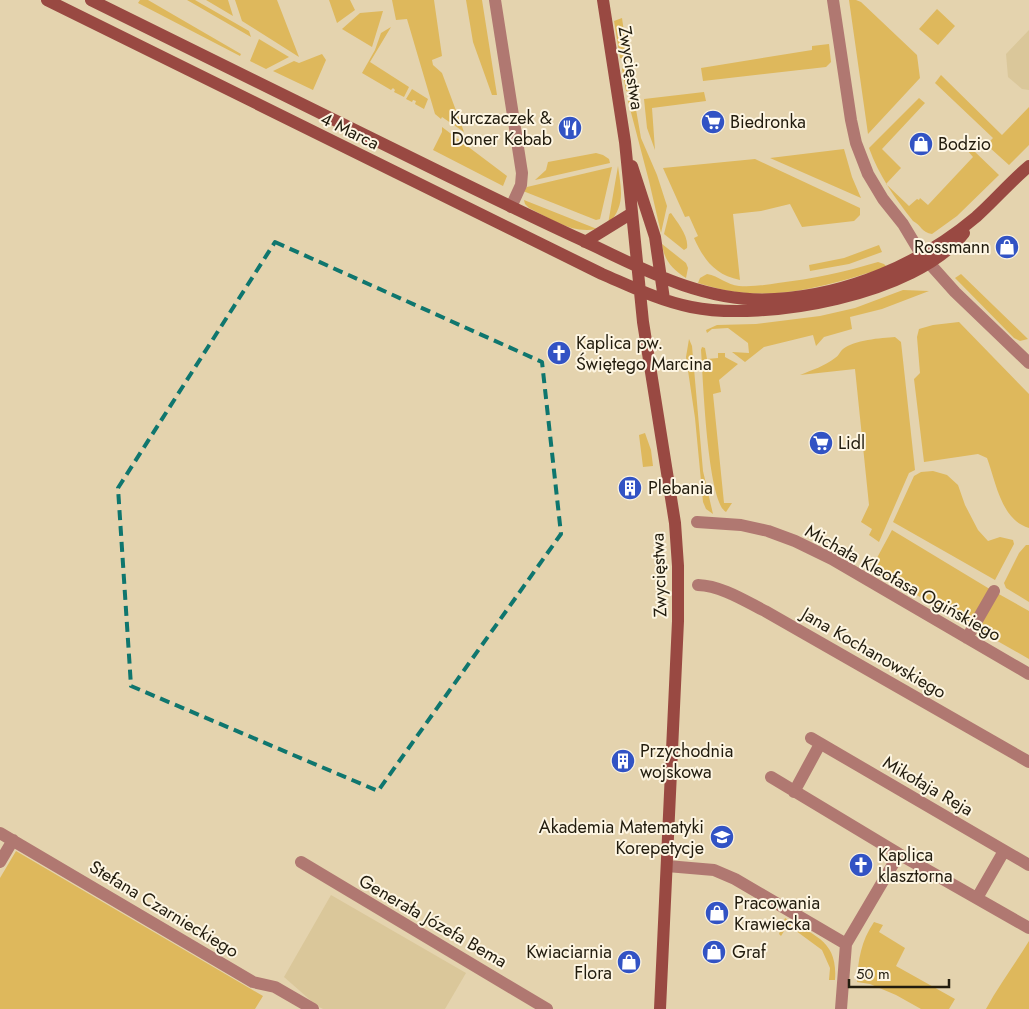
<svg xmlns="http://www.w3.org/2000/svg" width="1029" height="1009" viewBox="0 0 1029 1009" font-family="Jost,sans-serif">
	<rect width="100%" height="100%" fill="#e4d3ae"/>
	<path fill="#dac79a" d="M1029 30V90L1022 89 1008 77 1006 54Z
		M331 895 466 973 445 1009H323L317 1006 284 977Z"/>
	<path fill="#deb85c" d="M140 0H148L241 54 240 56 138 3Z
		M187 0H195L249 31 251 37Z
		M206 0H228L233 16Z
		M235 0H277L299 57 242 21Z
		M329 0H350L355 10 337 23Z
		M392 0H434L442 56 432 60 433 65 442 73 464 132 442 117 441 119 435 114 407 19 396 20Z
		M466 0H482L497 95H492L473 42Z
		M849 0H856L861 2 917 55 920 78 868 134Z
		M937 9 955 26 938 45 919 29Z
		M383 11 372 47 342 29 360 13Z
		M622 18 628 59 620 58 614 21Z
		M391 27 370 62 409 87 404 97 394 92 395 90 393 88 391 90 362 73 375 50 381 33Z
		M259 39 289 57 266 69 250 61Z
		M829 44 831 62 826 67 703 81 701 68 812 50V46Z
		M322 54 326 60 313 90 273 71 294 61 299 63Z
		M625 66H629L633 92 626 91 622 69Z
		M941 75 1002 135 1029 107V145L1009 165 989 147 988 143 993 138 935 83Z
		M412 89 428 99 424 109 415 104 416 101 413 100 412 102 406 99Z
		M704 92 706 101 652 108 655 150 647 128 644 99Z
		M634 98 641 138 657 175 667 206 661 233 649 181 628 101Z
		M919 98 925 103 882 149 901 168 886 184 909 206 917 199 919 200 920 198 928 205 973 157 967 150H973L999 175 957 216 932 234C922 233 921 225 913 221 895 198 879 176 869 148Z
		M442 127 507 176 503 186 433 150 442 132Z
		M844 149 852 177 861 198 770 158Z
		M596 153 603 155 609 159 610 163 535 180 546 170 548 162Z
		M755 159 860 208V215L854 221 802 227 790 204 761 211 733 214 740 280C715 275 704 260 694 238L698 236 689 216 685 217 663 168Z
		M618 166C621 189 626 206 608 224Z
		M612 167 600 219 596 220 523 191 527 187Z
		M524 200 597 229C572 234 551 219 529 208L525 204Z
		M671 213C677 222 689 236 687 248L684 250 664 234 669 214Z
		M662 244 686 263 688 268 686 278C672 269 664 260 662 244Z
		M879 245 882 252 849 264 810 271 809 265 844 258Z
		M878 262 884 264 887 267C843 281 793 297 747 293 730 292 714 288 698 283L700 278 707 274C719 276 727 285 739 286 752 287 766 285 778 283 812 279 845 272 878 262Z
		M961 274 1028 339 1020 341 1014 338 955 278Z
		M903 290 929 291 882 309 850 317 852 329 824 337 816 346 813 335 764 347 745 362 732 352 749 353 748 343 728 328 712 329 707 333 706 330 717 325 756 324 820 316 855 308Z
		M959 322 1029 394V528C1001 520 996 482 987 458L978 454 924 462 914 379 920 373 917 337 919 329 933 325Z
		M895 337 901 342 915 470 909 473 879 542 869 535 872 529 861 522 869 505 855 369 800 375C812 370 825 366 835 358 839 356 840 351 843 349 854 340 881 338 895 337Z
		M689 339 692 346 703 471 713 514 706 509 703 502 695 418 686 357Z
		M702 347 705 348 707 359 718 358V353H725V357L738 364 719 380 721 392 713 394 724 503H732L726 512C707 501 703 375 701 350Z
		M645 433 651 450 653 466 643 467 639 435Z
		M933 471 947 475 958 485 965 505 978 530 988 541 1000 537 1013 540 1014 544 995 580 893 522 914 476 921 472Z
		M892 530 988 588 1029 611V659L871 569Z
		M1026 545H1029V602L1006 588 1004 583 1019 553Z
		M16 851 263 996 255 1009H0V878Z
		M785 918C814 936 838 940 835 980H829L830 968 822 950 788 925 781 936 779 934Z
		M874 922 883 925 879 932 905 948 896 966 955 999 949 1009H921L896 995 870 984 857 982C858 960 861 941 874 922Z
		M1029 941V1009H986C999 985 1015 964 1029 941Z"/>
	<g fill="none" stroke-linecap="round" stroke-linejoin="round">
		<path stroke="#b07871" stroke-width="12" d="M495 0 522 173 521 185 511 207
			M833 0 851 120 856 143 868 174 883 199 903 224 921 254 955 292 1029 363
			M697 522 741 525 768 531 795 541 832 559 1029 674
			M698 585C722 586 745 601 765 611L1029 762
			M967 638 994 591
			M811 738 1029 865
			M771 777 899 854 1029 928
			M794 792 820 744
			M0 833 253 982 275 987 313 1009
			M0 862 13 840
			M301 862 547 1009
			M667 866 714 870 735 879 846 944
			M977 898 1004 851
			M841 1009 846 944 899 854"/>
		<path stroke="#994942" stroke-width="12" d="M47 0 602 274C630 286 660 301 691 307 764 322 916 295 964 233
			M91 0C208 57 324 115 440 172 487 195 534 218 582 240 642 269 706 304 775 299 848 295 920 264 976 217 994 201 1010 182 1029 166
			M603 0 625 142 643 322 675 523 678 566V621L660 1009
			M632 166 655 237 664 299
			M585 242 632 213"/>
	</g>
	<path fill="none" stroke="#0f766e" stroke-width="4" stroke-dasharray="10 6" stroke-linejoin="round" d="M275 242 542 362 561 534 378 791 131 686 118 488Z"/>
	<defs>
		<g id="supermarket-disc" transform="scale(1.25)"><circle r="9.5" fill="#3253c4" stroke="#fdf5e2"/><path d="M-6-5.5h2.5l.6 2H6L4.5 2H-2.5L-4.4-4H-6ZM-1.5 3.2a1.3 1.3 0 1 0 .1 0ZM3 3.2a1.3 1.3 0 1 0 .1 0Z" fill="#fff"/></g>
		<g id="restaurant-disc" transform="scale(1.25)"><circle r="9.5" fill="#3253c4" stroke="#fdf5e2"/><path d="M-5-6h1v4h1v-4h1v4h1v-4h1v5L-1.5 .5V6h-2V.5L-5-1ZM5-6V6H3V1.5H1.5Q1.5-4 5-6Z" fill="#fff"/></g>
		<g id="shop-disc" transform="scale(1.25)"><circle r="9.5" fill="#3253c4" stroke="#fdf5e2"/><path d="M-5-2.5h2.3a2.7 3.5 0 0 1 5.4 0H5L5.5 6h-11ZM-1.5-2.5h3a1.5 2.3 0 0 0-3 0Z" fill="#fff"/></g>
		<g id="church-disc" transform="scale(1.25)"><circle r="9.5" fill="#3253c4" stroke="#fdf5e2"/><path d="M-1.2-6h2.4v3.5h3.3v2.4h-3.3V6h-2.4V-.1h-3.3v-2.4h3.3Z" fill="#fff"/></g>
		<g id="building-disc" transform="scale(1.25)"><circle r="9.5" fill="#3253c4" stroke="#fdf5e2"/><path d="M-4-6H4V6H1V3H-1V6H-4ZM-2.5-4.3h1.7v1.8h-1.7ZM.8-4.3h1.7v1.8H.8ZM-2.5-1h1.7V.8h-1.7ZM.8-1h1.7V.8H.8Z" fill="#fff"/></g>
		<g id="school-disc" transform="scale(1.25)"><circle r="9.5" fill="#3253c4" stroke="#fdf5e2"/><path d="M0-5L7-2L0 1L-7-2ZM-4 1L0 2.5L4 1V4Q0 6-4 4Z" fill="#fff"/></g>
	</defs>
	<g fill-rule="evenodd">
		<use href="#supermarket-disc" x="713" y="122"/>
		<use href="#restaurant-disc" x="570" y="128"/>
		<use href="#shop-disc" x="921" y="144"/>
		<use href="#shop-disc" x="1007" y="247"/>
		<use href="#church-disc" x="559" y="353"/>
		<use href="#supermarket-disc" x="821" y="443"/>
		<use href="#building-disc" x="630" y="488"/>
		<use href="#building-disc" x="623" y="761"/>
		<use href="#school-disc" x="722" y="837"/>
		<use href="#church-disc" x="861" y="865"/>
		<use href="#shop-disc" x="717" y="913"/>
		<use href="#shop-disc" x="714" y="952"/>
		<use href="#shop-disc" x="629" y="962"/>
	</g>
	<g text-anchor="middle" stroke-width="4" stroke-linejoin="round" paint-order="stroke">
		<g font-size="18" fill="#221c0e" stroke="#fdf5e2">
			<text transform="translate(631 68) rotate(81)" y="6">Zwycięstwa</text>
			<text transform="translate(350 131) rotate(26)" y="6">4 Marca</text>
			<text transform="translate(659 575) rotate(-92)" y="6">Zwycięstwa</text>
			<text transform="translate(903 583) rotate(29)" y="6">Michała Kleofasa Ogińskiego</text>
			<text transform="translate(874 653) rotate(30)" y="6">Jana Kochanowskiego</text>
			<text transform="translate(928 786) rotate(30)" y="6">Mikołaja Reja</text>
			<text transform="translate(164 909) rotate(31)" y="6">Stefana Czarnieckiego</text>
			<text transform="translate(433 921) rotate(30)" y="6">Generała Józefa Bema</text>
		</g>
		<g font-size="18" fill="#221c0e" stroke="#fdf5e2" text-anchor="start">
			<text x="552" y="124" text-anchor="end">Kurczaczek &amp;<tspan x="552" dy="21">Doner Kebab</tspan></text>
			<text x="730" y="128">Biedronka</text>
			<text x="938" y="150">Bodzio</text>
			<text x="990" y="253" text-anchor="end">Rossmann</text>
			<text x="576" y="349">Kaplica pw.<tspan x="576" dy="21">Świętego Marcina</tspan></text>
			<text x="838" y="449">Lidl</text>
			<text x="648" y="494">Plebania</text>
			<text x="640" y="757">Przychodnia<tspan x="640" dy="21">wojskowa</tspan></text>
			<text x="704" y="833" text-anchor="end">Akademia Matematyki<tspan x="704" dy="21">Korepetycje</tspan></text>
			<text x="878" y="861">Kaplica<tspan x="878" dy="21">klasztorna</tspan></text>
			<text x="734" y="909">Pracowania<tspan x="734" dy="21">Krawiecka</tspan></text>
			<text x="612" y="958" text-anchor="end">Kwiaciarnia<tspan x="612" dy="21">Flora</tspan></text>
			<text x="732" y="958">Graf</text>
		</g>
	</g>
	<path d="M849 979v8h100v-8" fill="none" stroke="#221c0e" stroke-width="2.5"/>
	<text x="856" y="979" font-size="15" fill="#221c0e" stroke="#fdf5e2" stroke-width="4" paint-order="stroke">50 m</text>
</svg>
